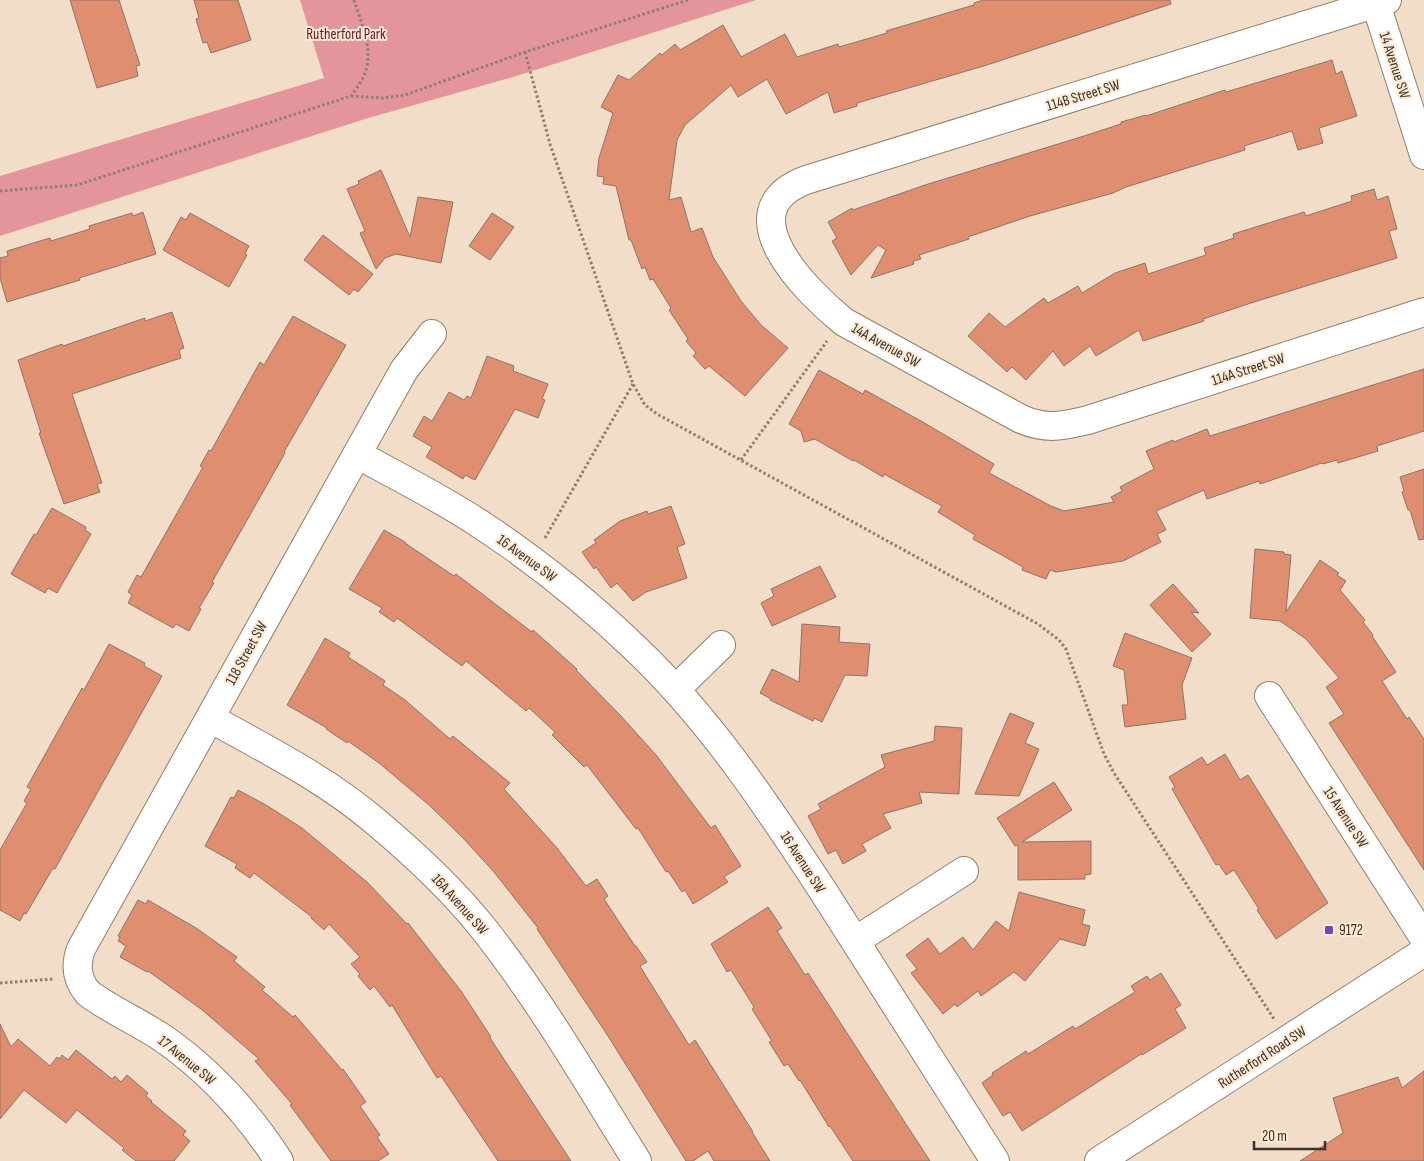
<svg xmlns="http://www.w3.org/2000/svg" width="1424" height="1161" viewBox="0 0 1424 1161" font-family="'Sofia Sans Condensed',sans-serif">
	<rect width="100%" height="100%" fill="#f1ddc8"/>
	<path fill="#e4959c" d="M300 0H756L513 77 365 119 0 236V176L324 78Z"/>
	<path fill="#e08e70" stroke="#8e746a" d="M70 0H119L140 65 136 66 138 76 97 88Z
		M194 0H238L251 40 211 53 207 42 203 43 196 19 199 18Z
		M983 0H1170L1171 4 987 65 857 103V106L834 113 828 92 786 114 767 79 738 97 731 85 685 125 677 140 669 200 681 197 691 232 702 228 713 257 741 301 761 325 788 348 745 396 709 366 705 369 693 356 696 353 686 341 688 339 669 310 671 308 653 279 650 280 645 267 642 269 631 240H629L616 186 603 184 604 177 597 176 599 158 613 113 601 107 618 75 629 80 660 53 662 55 675 44 680 50 723 25 741 57 785 34 797 57 838 44 839 47 887 33 886 31 974 5V3Z
		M1332 60 1336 74 1342 71 1357 116 1319 128 1323 143 1298 150 1292 131 1244 146 1245 150 1126 187 1113 193 1030 216 968 237 969 239 919 255 921 259 913 261 914 264 871 278 886 250 878 245 851 275 832 241 837 238 828 222 852 208 853 210 925 185 1084 136 1121 124V122L1146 115V116L1225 90 1226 92Z
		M381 170 410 237 418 197 453 202 441 263 396 254 385 258 376 269 360 233 365 231 347 189 359 184 358 181Z
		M1374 189 1377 200 1388 196 1397 229 1389 231 1397 258 1254 302 1203 319 1204 321 1143 341 1139 330 1096 356 1090 346 1064 366 1053 351 1026 380 1012 367 1007 372 968 336 989 313 1005 327 1044 298 1048 303 1078 286 1082 293 1115 273 1145 263 1148 274 1206 255 1204 248 1234 238 1233 234 1304 212 1306 216 1352 201 1351 196Z
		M143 212 156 254 79 278 80 280 7 302 0 278V258L8 256 7 251 50 238 51 241 90 229 89 226 132 213 133 216Z
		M190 213 249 246 245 253 247 255 229 287 163 250 181 217 186 220Z
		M492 213 514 227 490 260 469 246Z
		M323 235 373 274 358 292 354 289 349 295 304 260Z
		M172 312 184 348 179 350 181 358 72 394 102 483 97 484 100 492 64 504 39 433H41L18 360 62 344 63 346 145 318V321Z
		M293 316 346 345 284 452 285 453 268 483 212 582 214 583 199 608 201 609 189 631 176 624 173 628 128 603 132 595 128 592 137 575 141 577 203 467 200 466 209 450 211 451 260 362 264 365Z
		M487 356 514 366 513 371 548 384 542 399 545 400 538 418 515 409 475 480 465 475 463 479 426 457 432 447 413 436 424 416 432 421 449 392 464 400 467 396 471 398Z
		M1424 369V431L1377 446 1378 451 1338 463 1337 460 1323 464 1322 463 1260 484 1259 481 1207 499 1204 490 1156 511 1166 530 1157 534 1161 542 1123 561 1056 572 1050 570 1046 579 1022 570 1023 567 973 539 975 535 938 512 942 506 884 474 883 477 854 460 853 461 815 439 804 442 801 431 789 424 819 370 863 394 865 390 921 421 994 464 989 473 1051 506 1064 511 1114 502 1111 497 1122 491 1120 487 1154 469 1146 451 1173 440 1174 442 1207 429 1210 436Z
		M1424 469V539L1419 540 1410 510H1408L1402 492 1404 491 1400 477Z
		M671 506 685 544 677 547 687 578 646 592 633 601 617 583 611 588 596 567 594 569 582 552 596 543 594 540 620 521 647 511 648 514Z
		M52 508 86 527 85 530 91 534 57 593 48 588 45 593 11 574 34 534 36 535Z
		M384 530 405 542V543L454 576 456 574 532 632 533 630 577 669 576 670 620 715 656 755 711 828 715 825 741 866 724 877 728 882 693 904 685 890 682 892 668 871 666 872 638 828 636 829 587 765 584 767 552 735 555 732 529 708 526 711 466 661 462 666 397 618 394 622 379 612 382 608 349 589Z
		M1255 549 1284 552V554L1291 555 1286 612 1320 560 1339 573 1337 575 1346 581 1340 590 1365 620 1363 622 1373 635 1372 636 1396 672 1382 681 1407 719 1409 717 1424 739V870L1329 723 1344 714 1326 687 1339 678 1306 639 1280 621 1250 618Z
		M820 566 836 597 772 626 761 603 774 596 771 589Z
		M1173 584 1199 613 1191 612 1211 634 1192 652 1150 605Z
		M802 624 840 627 839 642 870 644 867 676 845 675 822 722 814 718 813 721 770 700 771 699 760 693 772 669 799 682Z
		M1125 633 1192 658 1182 685 1186 719 1125 727 1122 705H1128L1124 670 1113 666Z
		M325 638 350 653 348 657 385 681 383 685 405 700 450 739 453 736 510 783 504 789 557 848 586 886 597 879 608 896 604 899 635 946H636L647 962 640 966 646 976 689 1045 695 1040 753 1132H752L770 1161H714L708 1151 693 1161H686L608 1036 537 929 538 928 494 872 463 838 429 805 379 763 348 741 347 743 326 729 327 728 287 705Z
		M109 644 145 663 144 666 162 676 55 869 53 868 26 914 24 913 20 921 0 910V850L27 803 24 801 31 789 27 787 82 688 84 690Z
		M1010 713 1034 723 1025 743 1039 749 1019 796 975 794Z
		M935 726 962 728 959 794 919 792 922 803 883 814 891 828 862 844 866 851 843 864 836 850 828 854 808 816 821 809 818 804 885 767 881 755 934 741Z
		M1225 754 1240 780 1248 775 1328 903 1276 939 1257 910 1259 909 1234 870 1226 875 1219 864 1216 865 1172 789 1175 787 1169 777 1202 757 1207 765Z
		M1054 782 1072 810 1022 842 1091 841V874L1085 875V879L1018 880V845L1015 846 997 818Z
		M238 790 266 805 302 828 367 882 407 924 408 923 461 991 491 1037 490 1038 571 1161H498L441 1076 437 1078 392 1005 390 1007 374 986 370 990 358 976 360 974 351 964 360 957 329 924 324 930 311 918 312 917 254 873 250 878 235 868 237 864 205 846 231 797 234 798Z
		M1019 892 1085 910 1082 924 1090 926 1085 946 1060 939 1025 981 1014 972 981 996 978 991 957 1007 955 1004 943 1014 911 973 917 969 906 955 928 938 940 954 963 937 973 950 996 921 1009 931Z
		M138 900 146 904 148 900 196 928 237 957 234 961 265 987 262 990 293 1017 295 1015 342 1070 343 1069 366 1102 360 1106 380 1135 377 1137 389 1154 378 1161H331L290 1105 292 1104 255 1061 259 1059 201 1009 148 971 147 972 120 957 126 946 118 941 120 937 118 936Z
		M768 907 782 928 777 931 805 975 808 973 930 1161H853L830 1126 829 1127 800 1080 799 1081 788 1064 784 1066 769 1042 772 1041 752 1009 754 1007 731 970 727 972 711 944Z
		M1161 973 1181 1005 1175 1009 1186 1028 1142 1055 1141 1054 1022 1131 1010 1112 1003 1116 982 1083 993 1075 992 1073 1026 1051 1028 1054 1073 1026 1075 1029 1135 992 1131 986 1147 976 1150 980Z
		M0 1024 11 1047 18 1039 50 1066 57 1057 60 1059 62 1055 68 1060 76 1050 112 1079 115 1076 121 1082 127 1075 148 1093 146 1096 152 1101 151 1102 186 1131 183 1135 190 1141 174 1161H136L122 1150 124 1148 77 1110 66 1123 24 1090 0 1119Z
		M1424 1071V1161H1300L1343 1133 1333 1098 1398 1077 1402 1088Z"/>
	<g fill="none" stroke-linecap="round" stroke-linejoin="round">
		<g stroke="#927f6c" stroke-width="30">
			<path id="minor" d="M1387 0 806 180C724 211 807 292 844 322L1021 419C1046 430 1063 426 1088 420L1424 312
				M1376 4 1424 155
				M357 454C398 477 441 498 480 524 535 560 587 602 635 648 711 720 768 807 825 894 882 983 938 1072 995 1161
				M676 689 721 645
				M1269 696 1424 938
				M210 718C267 750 326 779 376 822 414 854 452 889 483 928 541 1001 588 1083 637 1161
				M855 941 964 871
				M279 1161C248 1113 211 1072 164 1039 139 1022 112 1011 88 993 77 980 75 965 81 949L404 370 432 334
				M1099 1161 1424 952"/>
		</g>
		<path stroke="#8d7f72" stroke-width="3" stroke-dasharray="2.5 2.5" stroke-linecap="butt" d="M525 52 550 144 633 384 645 405 657 414 1038 624 1059 640 1066 649 1104 754 1114 773 1274 1019
			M351 96 383 98 405 95 525 52 688 0
			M0 191 77 185 351 96C356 89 362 81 365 73 374 49 361 23 354 0
			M741 460 827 341
			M545 538 633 384
			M0 983 54 979"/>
		<use href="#minor" stroke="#fff" stroke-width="28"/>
	</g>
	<rect fill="#7049c2" stroke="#feead5" stroke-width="2" x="1324" y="925" width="10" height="10" rx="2.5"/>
	<g text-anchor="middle" stroke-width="4" stroke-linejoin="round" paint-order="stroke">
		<g font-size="15" fill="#631424" stroke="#feead5">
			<text x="346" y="39">Rutherford Park</text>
		</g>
		<g font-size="15" fill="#3a322a" stroke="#feead5">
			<text transform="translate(1395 65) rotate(72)" y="5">14 Avenue SW</text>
			<text transform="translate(1083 95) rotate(-17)" y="5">114B Street SW</text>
			<text transform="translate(886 345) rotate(29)" y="5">14A Avenue SW</text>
			<text transform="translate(1248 369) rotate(-18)" y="5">114A Street SW</text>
			<text transform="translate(527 558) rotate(36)" y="5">16 Avenue SW</text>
			<text transform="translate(246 653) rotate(-61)" y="5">118 Street SW</text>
			<text transform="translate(1346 817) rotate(57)" y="5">15 Avenue SW</text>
			<text transform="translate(803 862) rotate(57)" y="5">16 Avenue SW</text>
			<text transform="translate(460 904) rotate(48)" y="5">16A Avenue SW</text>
			<text transform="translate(1262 1057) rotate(-33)" y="5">Rutherford Road SW</text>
			<text transform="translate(187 1060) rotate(39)" y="5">17 Avenue SW</text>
		</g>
		<g font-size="15" fill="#3a322a" stroke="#feead5" text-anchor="start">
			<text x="1339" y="935">9172</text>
		</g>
	</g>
	<path d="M1254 1141v8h71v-8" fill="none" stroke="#3a322a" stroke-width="2.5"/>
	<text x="1262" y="1141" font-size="15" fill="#3a322a" stroke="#feead5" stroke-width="4" paint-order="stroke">20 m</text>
</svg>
